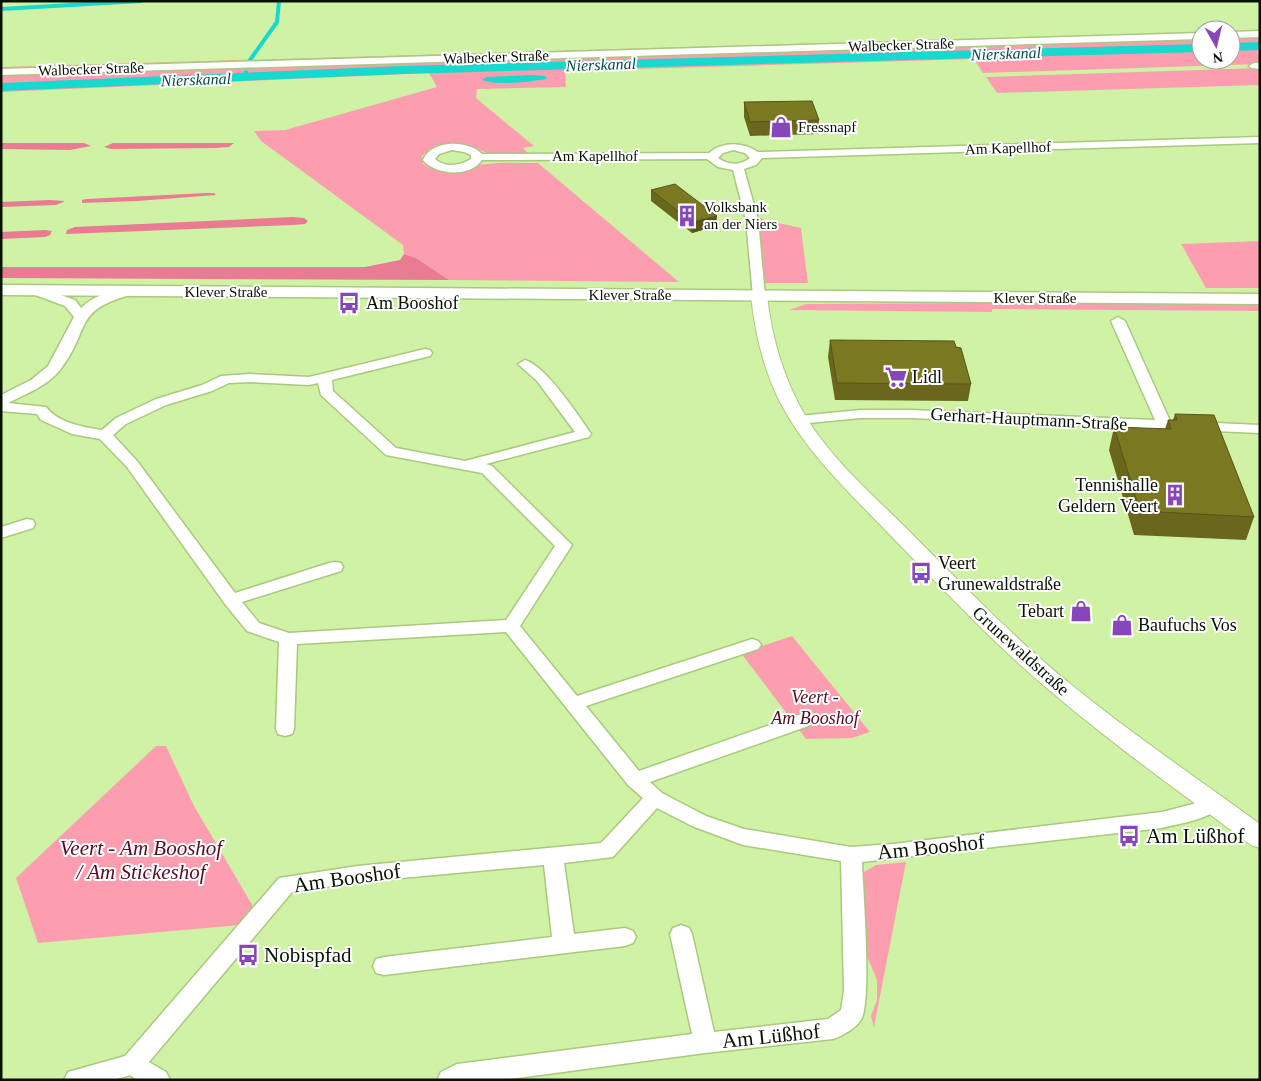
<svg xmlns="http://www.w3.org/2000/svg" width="1261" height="1081" viewBox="0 0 1261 1081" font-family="'Times New Roman',serif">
	<rect width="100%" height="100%" fill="#d0f2a5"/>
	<path fill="#fd9eb0" d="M1260 36V51L1257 52 1260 55V64L983 73 974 59 565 71 566 87 477 89 476 98 534 146 523 148 528 153H488L464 145 440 147 428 151 422 156 423 164C445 179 464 165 487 164 504 162 521 163 538 163L679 282 449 280 416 258 404 254 403 245 261 141 254 131 285 130 437 87 429 73 1 92V75L1201 38V60H1231V37Z
		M828 43 829 45 1 70V67Z
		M1260 68V85L997 93 986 77Z
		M750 213 765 220 801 228 808 283H757Z
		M1260 241V288H1206L1181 244Z
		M989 303 1260 305V311L992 309V312L789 310 806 304Z
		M792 636 870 732 852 738 806 739 741 653Z
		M156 746H166L194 806 254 908 240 925 38 943 16 878Z
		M906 862 874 1027 871 1016 877 1000V980L860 939 859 881 864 872 876 865Z"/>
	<path fill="#e97b93" d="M1 143H84L91 146 70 150 1 149Z
		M113 143H234L229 147 214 148 111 149 104 147Z
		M206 193H214L216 195 137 201 82 203V200L87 199Z
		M50 200 65 201 56 205 1 207V202Z
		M293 217 304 218 308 221 305 224 293 225 66 234 67 230 75 227Z
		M45 230 52 231 50 235 45 237 1 239V232Z
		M404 254 416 258 449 280 1 278V267H365L400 260Z"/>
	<path fill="#18d9cd" d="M531 75 545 76 547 79C527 82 501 86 482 80L486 77Z"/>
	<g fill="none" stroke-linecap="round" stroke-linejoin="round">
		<path stroke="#18d9cd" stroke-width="4" d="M1 9 141 1
			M250 60 277 22 279 1
			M245 76 246 72"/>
		<path fill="#18d9cd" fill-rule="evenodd" d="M1260 42V50L1231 51V43Z
			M1201 44V52L402 74 1 91V83L402 66Z"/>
		<g stroke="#a9c97e" stroke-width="3">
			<path id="minor" d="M1260 31V37L1231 38V32Z
				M1201 33V39L1 75V69Z
				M1254 63H1260V69L1251 68 1249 66Z
				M1260 137V143L762 158 756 165 744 169 758 220 765 296 759 300 753 296 746 220 733 170 718 167 707 159 482 160C470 178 435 175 423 160 432 139 468 140 482 154L709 153C723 141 743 142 758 152ZM452 150 464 152 471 155V159C459 166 445 168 435 159L439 154ZM733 150 745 153 750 158C740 166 728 165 718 158L723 153Z
				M35 286 75 300 81 308C94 295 112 291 129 287L135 291 134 294C71 310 92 329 60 370 47 386 26 394 8 403L46 407C58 423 83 427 102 430L116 418 156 399 202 385 221 376 250 374 309 377 425 349 430 350 432 353 430 356 332 380 333 391 396 448 465 461 575 432 537 381 518 364 525 360C545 365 579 416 591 434L589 437 486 464 492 466 572 545 520 626 577 696 746 641 752 639 758 641 761 645 758 649 586 706 639 771 807 712 814 714 816 719 814 724 650 782 662 793 706 816 744 829 851 847 893 844 1162 812 1193 804 1212 795 1219 798 1222 803C1213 820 1179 823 1162 828L862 862C863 890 872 1001 861 1020 856 1028 842 1036 833 1039L705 1053 502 1080H437L441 1072 457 1064 692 1034 670 934 673 928 681 925 689 928 692 934 714 1032 828 1019 841 1010 844 991 841 861 743 845 692 826 657 808 613 857 564 863 574 934 625 928 633 931 636 937 633 943 625 946 384 975 376 973 373 966 376 959 384 957 552 937 544 865 358 882 292 892 149 1062 166 1072 170 1080H137L130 1075 114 1080H64L68 1072 125 1056 279 878 358 866 601 843 643 798 628 785 506 632 297 644 294 729 292 734 285 736 278 734 276 729 279 642 247 631 225 604 127 467 100 439 72 434 41 420 37 414 1 411V395L31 380 48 366 74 317 65 306 30 293 29 290 30 287ZM250 382 309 385 318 383 321 395 386 455 482 473 555 546 506 620 289 633 259 623 242 602 341 571 343 567 341 563 335 562 329 563 235 593 137 461 113 435 126 424 166 405 212 391 229 383Z
				M1118 317 1125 321 1170 421 1260 425V433L911 418H860L799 424 794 423 792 420 794 417 799 416 860 410H911L1155 420 1111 321Z
				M27 519 33 520 35 524 33 528 1 538V527Z"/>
		</g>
		<g stroke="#a9c97e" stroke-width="2">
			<path id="tertiary" d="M759 291 765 293 767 296C772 339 784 380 806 417 832 460 872 494 907 529 958 580 1008 632 1063 678 1126 730 1194 776 1260 824V848L1251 845C1183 794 1113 745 1048 689 992 642 943 589 892 537 852 495 810 457 782 406 764 372 755 334 751 296L753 293Z"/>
		</g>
		<g stroke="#a9c97e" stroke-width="3">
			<path id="secondary" d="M1 285 1260 294V304L1 295Z"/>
		</g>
		<use href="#minor" fill="#fff" fill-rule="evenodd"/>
		<use href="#tertiary" fill="#fff" fill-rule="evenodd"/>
		<use href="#secondary" fill="#fff" fill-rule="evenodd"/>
	</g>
	<path fill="#6a671d" d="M744 102 819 120 818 134 750 136 744 117Z
		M651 190 716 226 692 233 651 201Z
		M830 340 956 347 971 384 968 401 835 400 828 357Z
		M1175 414 1254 517 1246 540 1134 535 1109 450 1114 427 1165 429 1168 420H1173Z"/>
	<path fill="#565418" d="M717 216 716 226 692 233V222Z"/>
	<path fill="#7b7822" stroke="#565418" d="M812 101 819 120 750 122 744 102Z
		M675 184 717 216 692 222 651 190Z
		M830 340 954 341 956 347 961 348 971 384 837 383Z
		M1175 414 1214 415 1254 517 1140 511 1114 427 1171 429 1168 420H1177Z"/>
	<defs>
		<g id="shop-bare" transform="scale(1.725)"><path d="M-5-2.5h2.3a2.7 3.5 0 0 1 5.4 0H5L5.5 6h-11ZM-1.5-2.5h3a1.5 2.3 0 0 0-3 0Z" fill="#8846bb" stroke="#fff" stroke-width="2.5" paint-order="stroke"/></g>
		<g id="building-bare" transform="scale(1.725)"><path d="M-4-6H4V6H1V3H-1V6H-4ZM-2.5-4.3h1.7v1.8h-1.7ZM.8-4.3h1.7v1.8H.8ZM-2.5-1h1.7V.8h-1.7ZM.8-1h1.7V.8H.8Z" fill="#8846bb" stroke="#fff" stroke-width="2.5" paint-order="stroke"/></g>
		<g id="bus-bare" transform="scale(1.725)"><path d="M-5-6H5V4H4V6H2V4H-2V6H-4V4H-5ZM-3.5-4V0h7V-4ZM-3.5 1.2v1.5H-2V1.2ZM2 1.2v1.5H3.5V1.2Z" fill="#8846bb" stroke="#fff" stroke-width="2.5" paint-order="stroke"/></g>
		<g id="supermarket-bare" transform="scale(1.725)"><path d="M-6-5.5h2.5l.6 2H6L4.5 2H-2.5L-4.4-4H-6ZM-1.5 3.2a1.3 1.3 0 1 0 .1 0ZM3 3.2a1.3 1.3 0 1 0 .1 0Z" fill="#8846bb" stroke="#fff" stroke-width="2.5" paint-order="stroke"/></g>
	</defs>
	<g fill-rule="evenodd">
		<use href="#shop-bare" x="781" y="127"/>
		<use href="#building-bare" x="687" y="216"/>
		<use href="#bus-bare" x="349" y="303"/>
		<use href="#supermarket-bare" x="896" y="377"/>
		<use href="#building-bare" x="1175" y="495"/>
		<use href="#bus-bare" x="921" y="573"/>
		<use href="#shop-bare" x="1081" y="611"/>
		<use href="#shop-bare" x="1122" y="625"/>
		<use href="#bus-bare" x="1129" y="836"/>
		<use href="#bus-bare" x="248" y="955"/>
	</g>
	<g text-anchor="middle" stroke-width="4" stroke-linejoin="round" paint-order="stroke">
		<g font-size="15" fill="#071100" stroke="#fff">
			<text transform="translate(901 45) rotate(-2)" y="5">Walbecker Straße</text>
			<text transform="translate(496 57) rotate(-2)" y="5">Walbecker Straße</text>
			<text transform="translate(91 69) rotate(-2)" y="5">Walbecker Straße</text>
			<text transform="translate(1008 148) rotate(-2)" y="5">Am Kapellhof</text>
			<text x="595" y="161">Am Kapellhof</text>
			<text x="226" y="297">Klever Straße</text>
			<text x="630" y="300">Klever Straße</text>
			<text x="1035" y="303">Klever Straße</text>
		</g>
		<g font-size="15" fill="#071100" stroke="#fff" text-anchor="start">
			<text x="798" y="132">Fressnapf</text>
			<text x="704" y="212">Volksbank<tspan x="704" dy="17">an der Niers</tspan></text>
		</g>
		<g font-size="16" font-style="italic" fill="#004c47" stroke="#fff">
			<text transform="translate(1006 53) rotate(-2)" y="6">Nierskanal</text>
			<text transform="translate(601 64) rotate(-2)" y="6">Nierskanal</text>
			<text transform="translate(196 79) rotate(-2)" y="6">Nierskanal</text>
		</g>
		<g font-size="18" fill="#071100" stroke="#fff" text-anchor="start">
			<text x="366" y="309">Am Booshof</text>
			<text x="912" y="383">Lidl</text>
			<text x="1158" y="491" text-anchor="end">Tennishalle<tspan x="1158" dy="21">Geldern Veert</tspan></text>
			<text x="938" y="569">Veert<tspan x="938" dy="21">Grunewaldstraße</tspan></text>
			<text x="1064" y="617" text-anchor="end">Tebart</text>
			<text x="1138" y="631">Baufuchs Vos</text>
		</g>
		<g font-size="18" fill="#071100" stroke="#fff">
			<text transform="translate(1029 419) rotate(3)" y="6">Gerhart-Hauptmann-Straße</text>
			<text transform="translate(1021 651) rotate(42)" y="6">Grunewaldstraße</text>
		</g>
		<g font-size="18" font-style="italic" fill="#520d23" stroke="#fff">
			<text x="815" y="703">Veert -<tspan x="815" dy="21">Am Booshof</tspan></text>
		</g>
		<g font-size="21" fill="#071100" stroke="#fff" text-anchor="start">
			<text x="1146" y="843">Am Lüßhof</text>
			<text x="264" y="962">Nobispfad</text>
		</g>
		<g font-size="21" fill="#071100" stroke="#fff">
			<text transform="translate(931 847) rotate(-6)" y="7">Am Booshof</text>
			<text transform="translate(347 878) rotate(-8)" y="7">Am Booshof</text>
			<text transform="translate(771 1036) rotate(-6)" y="7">Am Lüßhof</text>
		</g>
		<g font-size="21" font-style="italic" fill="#520d23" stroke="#fff">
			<text x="141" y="855">Veert - Am Booshof<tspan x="141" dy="24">/ Am Stickeshof</tspan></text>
		</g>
	</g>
	<rect width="1261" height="1081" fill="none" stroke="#071100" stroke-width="5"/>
	<g transform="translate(1216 45) rotate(172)"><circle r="24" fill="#ffffff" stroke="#9ca099"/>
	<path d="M0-4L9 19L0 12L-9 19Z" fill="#8846bb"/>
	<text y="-8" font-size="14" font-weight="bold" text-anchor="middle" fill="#071100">N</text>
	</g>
</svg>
